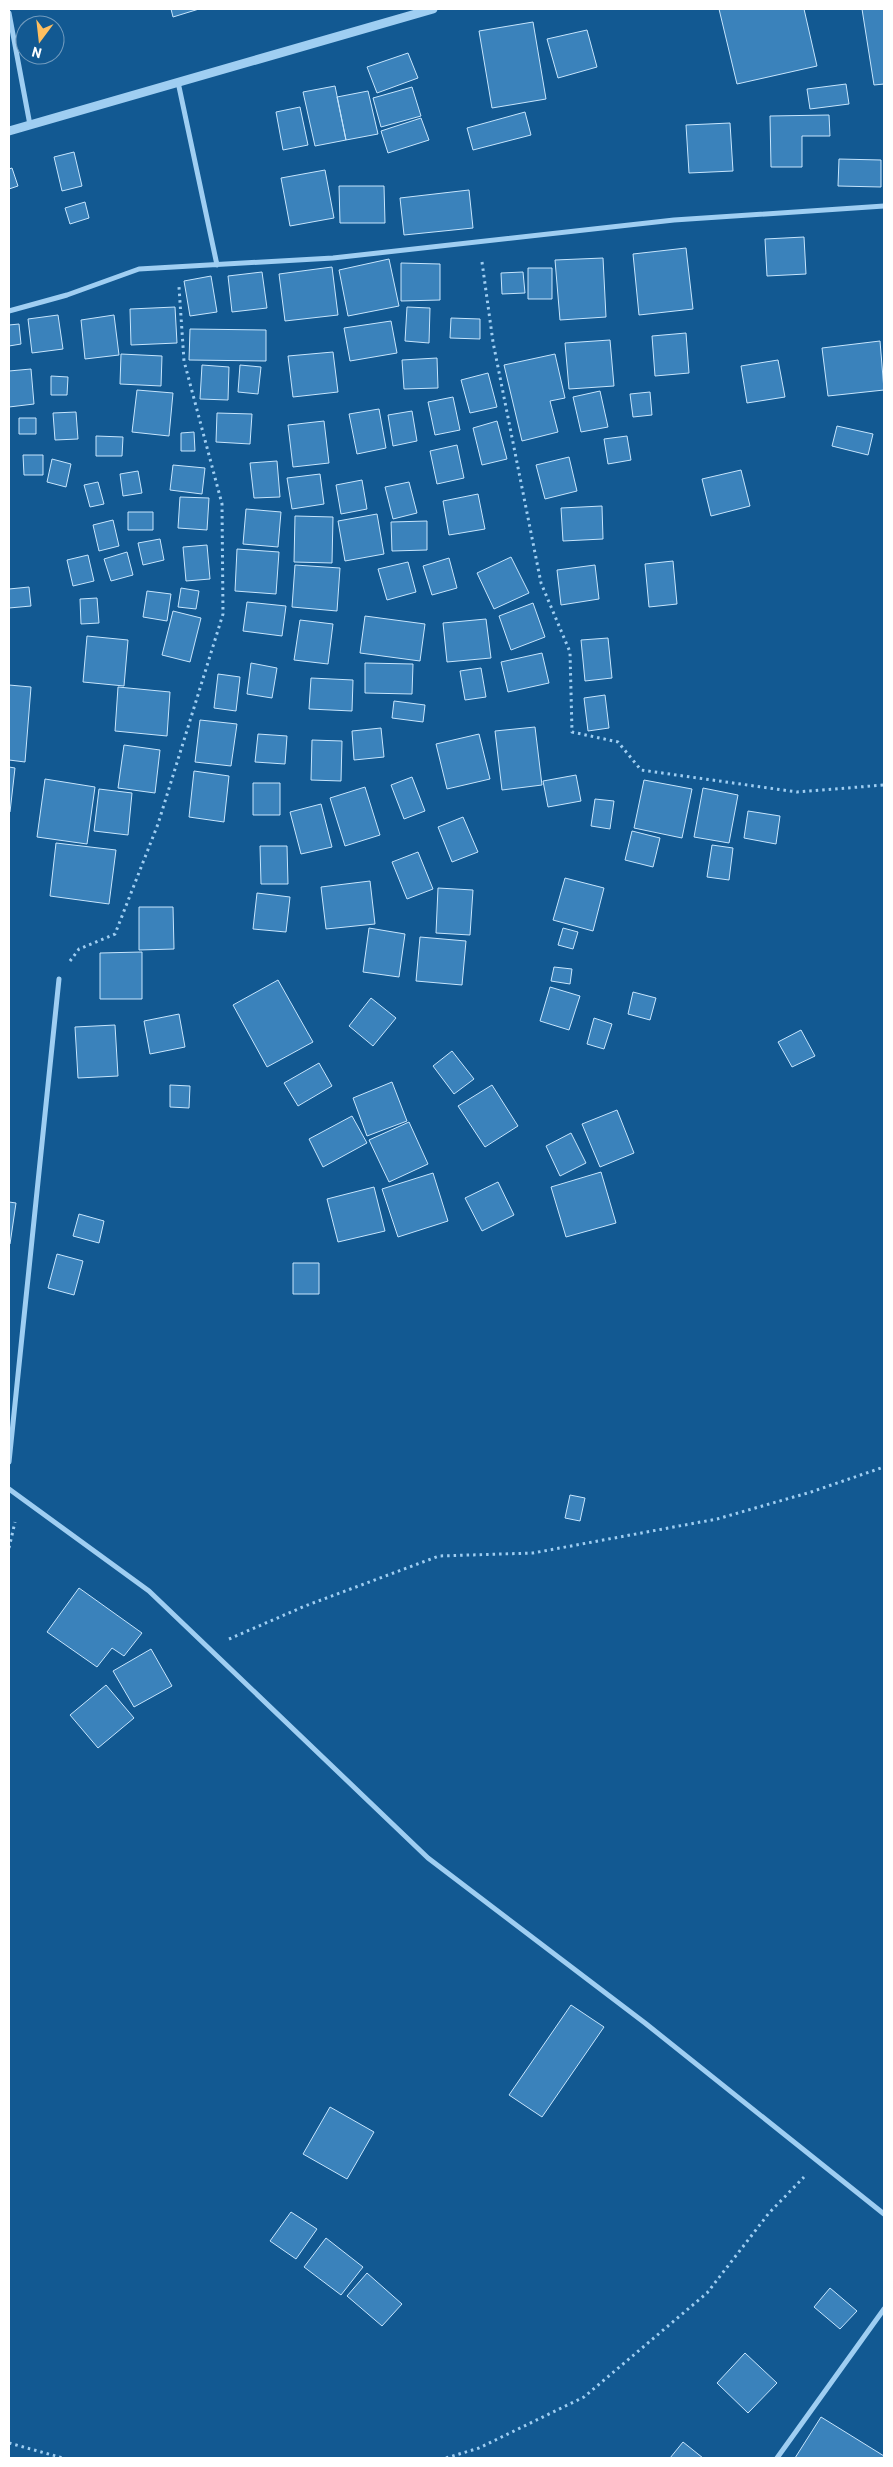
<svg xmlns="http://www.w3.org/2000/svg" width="893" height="2467" viewBox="0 0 893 2467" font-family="Barlow,sans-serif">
	<rect width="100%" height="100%" fill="#125992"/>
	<path fill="#3a82bb" stroke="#c6e5fd" d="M171 9H199L173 17Z
		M719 9H804L817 66 737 84Z
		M862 9H884V84L874 85Z
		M533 22 546 99 492 108 479 31Z
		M587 30 597 67 558 78 547 39Z
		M408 53 418 78 377 93 367 67Z
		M846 84 849 104 810 109 807 89Z
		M335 86 346 140 315 146 303 92Z
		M412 87 421 116 381 127 373 98Z
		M368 91 378 134 346 140 337 97Z
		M300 107 308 145 283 150 276 112Z
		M525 112 531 135 473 150 467 128Z
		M829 115 830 136H802V167H771L770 116Z
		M421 118 429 140 388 153 381 131Z
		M730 123 733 171 689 173 686 125Z
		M74 152 82 186 62 191 54 157Z
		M839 159 881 160V187L838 186Z
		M12 168 18 186 9 189V169Z
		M325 170 334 218 290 226 281 178Z
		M339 186H384L385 223H340Z
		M469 190 473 228 404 235 400 198Z
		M85 202 89 218 70 224 65 208Z
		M804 237 806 274 767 276 765 239Z
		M686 248 693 309 639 315 633 254Z
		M603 258 606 317 560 320 555 260Z
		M389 259 399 306 348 316 339 270Z
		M401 263 440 264V300L401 301Z
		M332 267 338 315 285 321 279 274Z
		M528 268H552V299H528Z
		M262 272 267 308 232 312 228 276Z
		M523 272 525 293 502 294 501 273Z
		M211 276 217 312 190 316 184 281Z
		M175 307 177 343 131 345 130 309Z
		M407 307 430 308 429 343 405 341Z
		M58 315 63 349 32 353 28 319Z
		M114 315 119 355 85 359 81 320Z
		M451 318 480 319V339L450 338Z
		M391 321 397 353 350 361 344 328Z
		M19 324 21 344 9 346V325Z
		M190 329 266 330V361L189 360Z
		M686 333 689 373 655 376 652 336Z
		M610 340 614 386 569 389 565 343Z
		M880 341 884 390 828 396 822 348Z
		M333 352 338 392 293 397 288 356Z
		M121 354 162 356 161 386 120 384Z
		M555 354 565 398 550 401 558 432 522 441 504 365Z
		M437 358 438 388 404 389 402 360Z
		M778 360 785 397 747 403 741 366Z
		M202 365 229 367 228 400 200 399Z
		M240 365 261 367 258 394 238 392Z
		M31 369 34 404 9 407V371Z
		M488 373 497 407 470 413 461 380Z
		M51 376 68 377 67 395H51Z
		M137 390 173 393 169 436 132 432Z
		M600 391 608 427 581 432 573 397Z
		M650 392 652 415 633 417 630 394Z
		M453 397 460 430 435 435 428 402Z
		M379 409 386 448 357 454 349 414Z
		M412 411 417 441 393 446 388 415Z
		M76 412 78 439 55 440 53 413Z
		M217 413 252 414 250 444 216 442Z
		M19 418H36V434H19Z
		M324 421 329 463 293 467 288 425Z
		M497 421 507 459 482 465 473 428Z
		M837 426 873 434 868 455 832 446Z
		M194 432 195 451H181V433Z
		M96 436 123 437 122 456H96Z
		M627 436 631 460 608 464 604 439Z
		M457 445 464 478 437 484 430 451Z
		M23 455H43V475H24Z
		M569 457 577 491 545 499 536 465Z
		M52 459 71 464 66 487 47 482Z
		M277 461 280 497 254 498 250 463Z
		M173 465 205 468 202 494 170 490Z
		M741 470 750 506 711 516 702 479Z
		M138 471 142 493 123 496 120 474Z
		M320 474 324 504 292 509 287 478Z
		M362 480 367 509 341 514 336 485Z
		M98 482 104 504 90 507 84 485Z
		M409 482 417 513 393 519 385 487Z
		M478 494 485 529 449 535 443 501Z
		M180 497 209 498 207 530 178 528Z
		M602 506 603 539 563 541 561 508Z
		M246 509 281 512 278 547 243 544Z
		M128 512H153V530H128Z
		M377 514 384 554 345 561 338 521Z
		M295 516 333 517 332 563 294 562Z
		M113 520 119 546 99 551 93 525Z
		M427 521V550L392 551 391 522Z
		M160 539 164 560 143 565 138 543Z
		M207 545 210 579 186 581 183 547Z
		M237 549 279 552 276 594 235 591Z
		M127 552 133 575 111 581 104 559Z
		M88 555 94 581 73 586 67 560Z
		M511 557 529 593 494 609 477 573Z
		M449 558 457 588 432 595 423 566Z
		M673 561 677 604 649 607 645 564Z
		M408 562 416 592 387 600 378 569Z
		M295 565 340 568 337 611 292 607Z
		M595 565 599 599 561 605 557 570Z
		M29 587 31 606 9 608V589Z
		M181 588 199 591 196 609 178 607Z
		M147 591 171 594 167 621 143 617Z
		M97 598 99 623 81 624 80 599Z
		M247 602 286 606 282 636 243 631Z
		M533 603 545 637 511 650 499 616Z
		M173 611 201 618 190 662 162 655Z
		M365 616 425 624 420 661 360 653Z
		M486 619 491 658 447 662 443 623Z
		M300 620 333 624 328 664 294 660Z
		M87 636 128 640 124 686 83 682Z
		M608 638 612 678 585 681 581 640Z
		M542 653 549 683 508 692 501 662Z
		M251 663 277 668 272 698 247 694Z
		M365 663 413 664 412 694 365 693Z
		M481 668 486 697 465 700 460 671Z
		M218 674 240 677 236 711 214 708Z
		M311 678 353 680 352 711 309 709Z
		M9 685 31 687 25 762 9 760Z
		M118 687 170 692 167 736 115 731Z
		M605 695 609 728 588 731 584 698Z
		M394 701 425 705 423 722 392 718Z
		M200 720 237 724 231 766 195 762Z
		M535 727 542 785 502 790 495 731Z
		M381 728 384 757 354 760 352 731Z
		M258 734 287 736 285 764 255 762Z
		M479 734 490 779 447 789 436 744Z
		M312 740 342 741 341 781 311 780Z
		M124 745 160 750 155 793 118 788Z
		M9 767 15 768 10 812H9Z
		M194 771 229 776 224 822 189 817Z
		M576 775 581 801 548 807 543 781Z
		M412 777 425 811 404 819 391 785Z
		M45 779 95 787 87 844 37 837Z
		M644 780 692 789 682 838 634 828Z
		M253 783H280V815H253Z
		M365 787 380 835 345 846 330 798Z
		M703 788 738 795 729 843 694 837Z
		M99 789 132 793 128 835 94 831Z
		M595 799 614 801 610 829 591 826Z
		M321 804 332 847 301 854 290 812Z
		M748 811 780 816 776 844 744 838Z
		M463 817 478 852 452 862 438 827Z
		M632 831 660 838 653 867 625 860Z
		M56 843 116 850 109 904 50 896Z
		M712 845 733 848 729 880 707 877Z
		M260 846H287L288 884H261Z
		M418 852 433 889 407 899 392 862Z
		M565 878 604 888 593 931 553 920Z
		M370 881 375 924 326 929 321 887Z
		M438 888 473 890 470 935 436 933Z
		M257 893 290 897 286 932 253 929Z
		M139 907H173L174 949 139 950Z
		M369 928 405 934 399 977 363 972Z
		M563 928 578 932 573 949 558 945Z
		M420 937 466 941 462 985 416 981Z
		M142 952V999H100V953Z
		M554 967 572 969 570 984 551 981Z
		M278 980 313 1042 267 1067 233 1005Z
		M550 987 580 996 569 1030 540 1021Z
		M633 992 656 998 650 1020 628 1014Z
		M371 998 396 1018 373 1046 349 1026Z
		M179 1014 185 1047 150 1054 144 1021Z
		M594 1018 612 1024 604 1049 587 1044Z
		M115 1025 118 1076 78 1078 75 1027Z
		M801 1030 815 1056 792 1067 778 1042Z
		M452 1051 474 1079 454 1094 433 1066Z
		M319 1063 332 1086 298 1106 284 1083Z
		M392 1082 407 1121 367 1136 353 1098Z
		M170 1085 190 1086 189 1108 170 1107Z
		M492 1085 518 1126 485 1147 458 1106Z
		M617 1110 634 1153 600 1167 582 1124Z
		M352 1116 367 1143 323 1167 309 1139Z
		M409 1122 428 1164 389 1182 369 1140Z
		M571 1133 586 1163 560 1176 546 1146Z
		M601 1172 616 1223 566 1237 551 1187Z
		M433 1173 448 1221 398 1237 382 1189Z
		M498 1182 514 1215 482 1231 465 1198Z
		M374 1187 385 1231 338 1242 327 1199Z
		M9 1202 16 1203 10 1244 9 1243Z
		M79 1214 104 1221 99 1243 73 1236Z
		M57 1254 83 1261 74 1295 48 1288Z
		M293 1263H319V1294H293Z
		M570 1495 585 1498 580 1521 565 1518Z
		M79 1588 142 1633 124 1656 112 1648 97 1667 47 1632Z
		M151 1649 172 1686 134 1707 113 1671Z
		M106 1685 134 1718 98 1748 70 1715Z
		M571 2005 604 2027 542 2117 509 2095Z
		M330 2107 374 2132 347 2179 303 2154Z
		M291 2212 317 2229 296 2259 270 2241Z
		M326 2238 363 2267 341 2295 304 2267Z
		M367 2273 402 2304 382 2326 347 2296Z
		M830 2288 857 2311 840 2329 814 2307Z
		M745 2353 777 2383 748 2413 717 2383Z
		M821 2417 884 2456V2458H795Z
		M683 2442 703 2458H670Z"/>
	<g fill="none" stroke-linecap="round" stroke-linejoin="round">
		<path stroke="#9fcef2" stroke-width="3" stroke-dasharray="2.5 4" stroke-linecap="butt" d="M482 262 493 342 541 583 570 652 572 732 618 742 641 770 797 792 884 785
			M70 961 79 949 115 934 158 824 223 614 222 504 184 361 179 287
			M9 1548 15 1522
			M229 1639 305 1606 439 1556 533 1553 717 1519 811 1492 884 1467
			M9 2443 63 2458
			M446 2458 479 2448 584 2397 707 2293 769 2213 804 2177"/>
		<path stroke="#9fcef2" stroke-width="5" d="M9 13 30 125
			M178 82 217 265
			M9 311 67 295 139 269 333 258 674 220 884 206
			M9 1462 59 979
			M9 1489 149 1591 428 1858 645 2023 884 2214
			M777 2458 884 2309"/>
		<path stroke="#9fcef2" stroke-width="9" d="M9 131 433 9"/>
	</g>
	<rect width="893" height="2467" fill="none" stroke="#ffffff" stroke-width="20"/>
	<g transform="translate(40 40) rotate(195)"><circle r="24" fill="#125992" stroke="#719bbe"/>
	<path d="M0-4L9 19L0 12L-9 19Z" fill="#ffbf60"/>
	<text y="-8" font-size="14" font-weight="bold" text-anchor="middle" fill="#ffffff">N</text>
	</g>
</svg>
